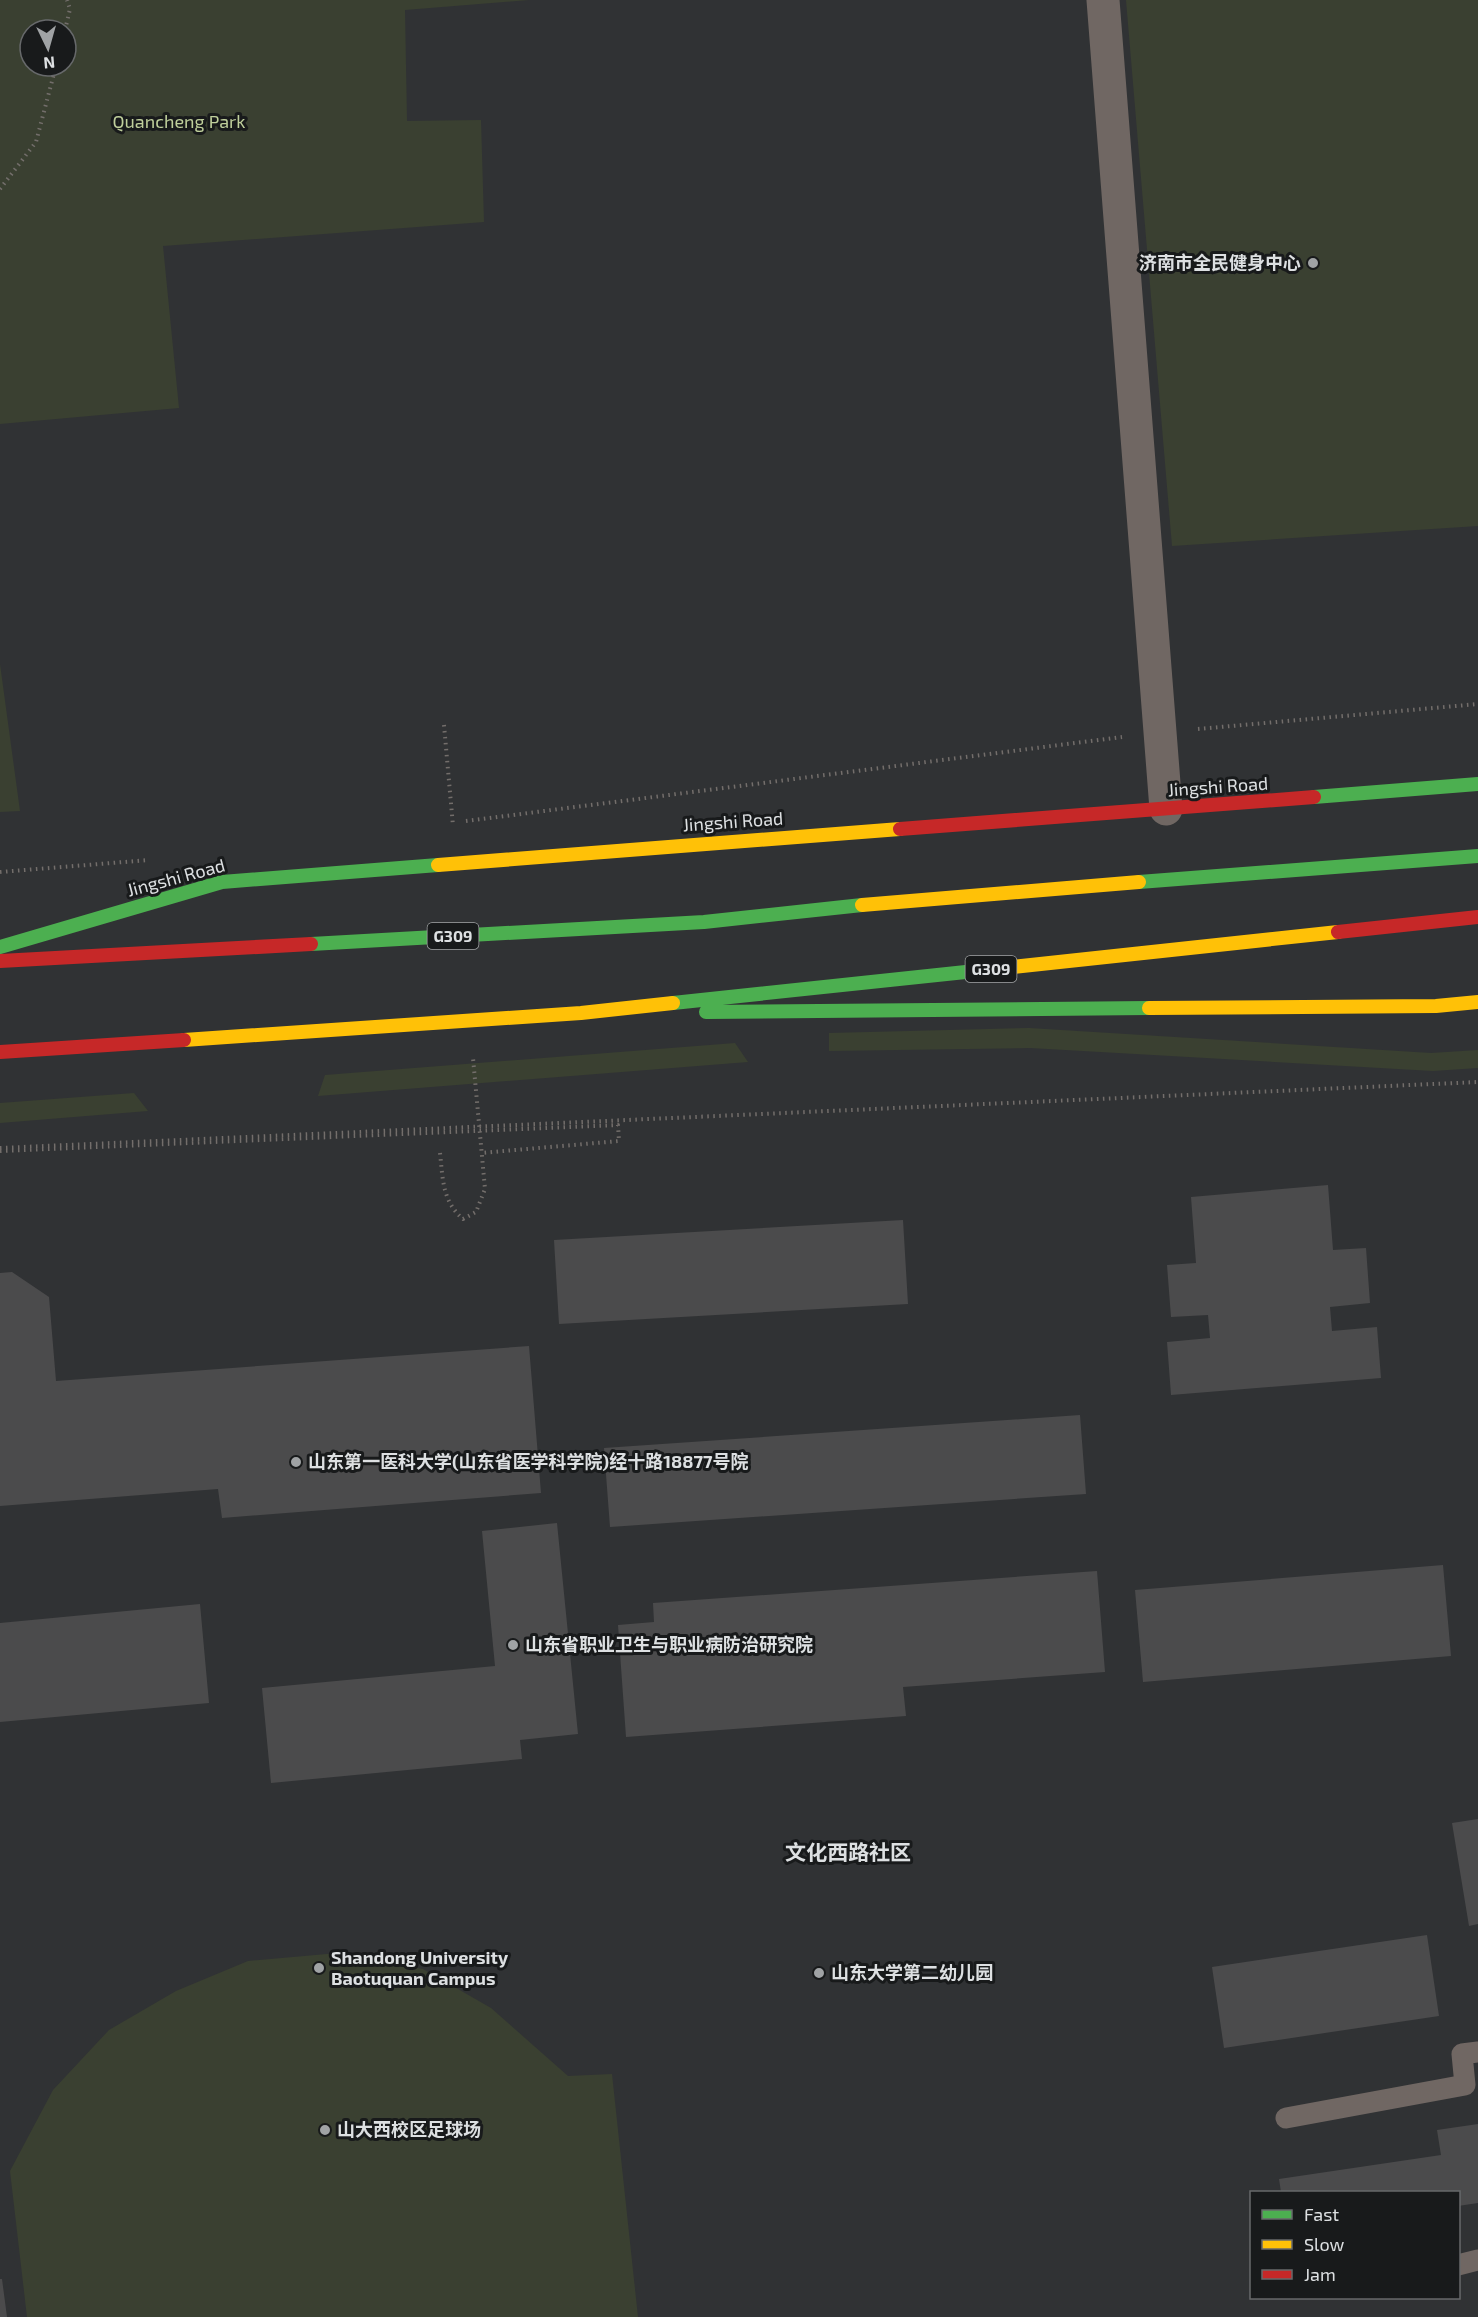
<svg xmlns="http://www.w3.org/2000/svg" width="1478" height="2317" viewBox="0 0 1478 2317" font-family="'Exo 2','Noto Sans SC',sans-serif">
	<rect width="100%" height="100%" fill="#303234"/>
	<path fill="#3a4031" fill-rule="evenodd" d="M0 0H529L405 10 407 121 481 120 484 222 163 246 179 408 0 424ZM30 30H66V66H30Z
		M1126 0H1478V526L1172 546Z
		M0 664 20 811 0 812Z
		M1029 1028 1431 1053 1478 1050V1068L1433 1071 1030 1048 829 1051V1033Z
		M735 1043 748 1062 318 1096 325 1075Z
		M134 1093 148 1111 0 1123V1103Z
		M338 1953 423 1969 491 2008 568 2076 612 2074 638 2317H27L10 2171 53 2090 109 2030 176 1991 248 1961Z"/>
	<path fill="#4b4b4c" d="M1328 1185 1333 1250 1366 1248 1370 1303 1330 1307 1332 1331 1377 1327 1381 1378 1171 1395 1167 1342 1210 1338 1208 1315 1171 1317 1167 1265 1196 1263 1191 1197Z
		M903 1220 908 1304 559 1324 554 1240Z
		M12 1272 49 1297 56 1381 529 1346 541 1493 222 1518 218 1489 0 1506V1273Z
		M1080 1415 1086 1494 610 1527 604 1448Z
		M557 1523 578 1734 520 1740 522 1759 271 1783 262 1688 495 1666 482 1531Z
		M1443 1565 1451 1656 1143 1682 1135 1590Z
		M1097 1571 1105 1672 903 1687 906 1716 626 1737 618 1625 654 1622 653 1603Z
		M200 1604 209 1703 0 1722V1623Z
		M1478 1819V1924L1469 1926 1452 1823Z
		M1427 1935 1439 2016 1224 2048 1212 1967Z
		M1478 2124V2203L1458 2206V2192H1281L1279 2179 1441 2155 1437 2130Z
		M0 2279H2L7 2317H0Z"/>
	<g fill="none" stroke-linecap="round" stroke-linejoin="round">
		<path stroke="#736e6b" stroke-width="4" stroke-dasharray="1.5 4.5" stroke-linecap="butt" d="M65 30 70 9 67 0
			M0 189 36 142 56 66
			M444 725 453 826
			M1198 729 1478 704
			M466 821 1122 737
			M0 872 149 860
			M0 1148 1478 1082
			M0 1151 618 1125 619 1141 481 1153
			M440 1153C443 1179 442 1201 463 1219L476 1212 485 1189 473 1058"/>
		<path stroke="#706763" stroke-width="21" d="M1286 2118 1465 2085 1462 2054 1478 2052
			M1458 2265 1478 2260"/>
		<path stroke="#706763" stroke-width="33" d="M1103 0 1166 809"/>
		<path stroke="#4caf50" stroke-width="14" d="M1314 797 1478 784
			M1139 882 1478 856
			M311 944 704 922 862 905
			M0 947 222 882 438 865
			M673 1003 994 969
			M706 1012 1149 1008"/>
		<path stroke="#ffc107" stroke-width="14" d="M438 865 900 829
			M862 905 1139 882
			M994 969 1338 932
			M1149 1008 1436 1006 1478 1002
			M184 1040 581 1013 673 1003"/>
		<path stroke="#c62828" stroke-width="14" d="M900 829 1314 797
			M1338 932 1478 917
			M0 961 311 944
			M0 1052 184 1040"/>
	</g>
	<g fill="#a0a3a5" stroke="#181a1b" stroke-width="2">
		<circle cx="1313" cy="263" r="6"/>
		<circle cx="296" cy="1462" r="6"/>
		<circle cx="513" cy="1645" r="6"/>
		<circle cx="319" cy="1968" r="6"/>
		<circle cx="819" cy="1973" r="6"/>
		<circle cx="325" cy="2130" r="6"/>
	</g>
	<g text-anchor="middle" stroke-width="6" stroke-linejoin="round" paint-order="stroke">
		<g fill="#181a1b" stroke="#a2a5a6" stroke-width="1.5">
			<rect x="427.5" y="923" width="51" height="26" rx="4.5"/>
			<rect x="965.5" y="956" width="51" height="26" rx="4.5"/>
		</g>
		<g font-size="16" font-weight="bold" fill="#dde0e2">
			<text x="453" y="942">G309</text>
			<text x="991" y="975">G309</text>
		</g>
		<g font-size="18" fill="#bfcf9b" stroke="#181a1b">
			<text x="179" y="128">Quancheng Park</text>
		</g>
		<g font-size="18" font-weight="bold" fill="#dde0e2" stroke="#181a1b" text-anchor="start">
			<text x="1301" y="269" text-anchor="end">济南市全民健身中心</text>
			<text x="308" y="1468">山东第一医科大学(山东省医学科学院)经十路18877号院</text>
			<text x="525" y="1651">山东省职业卫生与职业病防治研究院</text>
			<text x="331" y="1964">Shandong University<tspan x="331" dy="21">Baotuquan Campus</tspan></text>
			<text x="831" y="1979">山东大学第二幼儿园</text>
			<text x="337" y="2136">山大西校区足球场</text>
		</g>
		<g font-size="18" fill="#dde0e2" stroke="#181a1b">
			<text transform="translate(1218 787) rotate(-4)" y="6">Jingshi Road</text>
			<text transform="translate(733 822) rotate(-4)" y="6">Jingshi Road</text>
			<text transform="translate(176 878) rotate(-15)" y="6">Jingshi Road</text>
		</g>
		<g font-size="21" font-weight="bold" fill="#dde0e2" stroke="#181a1b">
			<text x="848" y="1860">文化西路社区</text>
		</g>
	</g>
	<rect x="1250" y="2191" width="210" height="108" fill="#181a1b" stroke="#67696b" stroke-width="1.5"/>
	<rect x="1262" y="2210" width="30" height="9" fill="#4caf50" stroke="#67696b" stroke-width="1.5"/>
	<text x="1304" y="2221" font-size="18" fill="#dde0e2">Fast</text>
	<rect x="1262" y="2240" width="30" height="9" fill="#ffc107" stroke="#67696b" stroke-width="1.5"/>
	<text x="1304" y="2251" font-size="18" fill="#dde0e2">Slow</text>
	<rect x="1262" y="2270" width="30" height="9" fill="#c62828" stroke="#67696b" stroke-width="1.5"/>
	<text x="1304" y="2281" font-size="18" fill="#dde0e2">Jam</text>
	<g transform="translate(48 48) rotate(175)"><circle r="28" fill="#181a1b" stroke="#67696b" stroke-width="1.5"/>
	<path d="M0-4.5L10 22L0 15L-10 22Z" fill="#a0a3a5"/>
	<text y="-9" font-size="16" font-weight="bold" text-anchor="middle" fill="#dde0e2">N</text>
	</g>
</svg>
